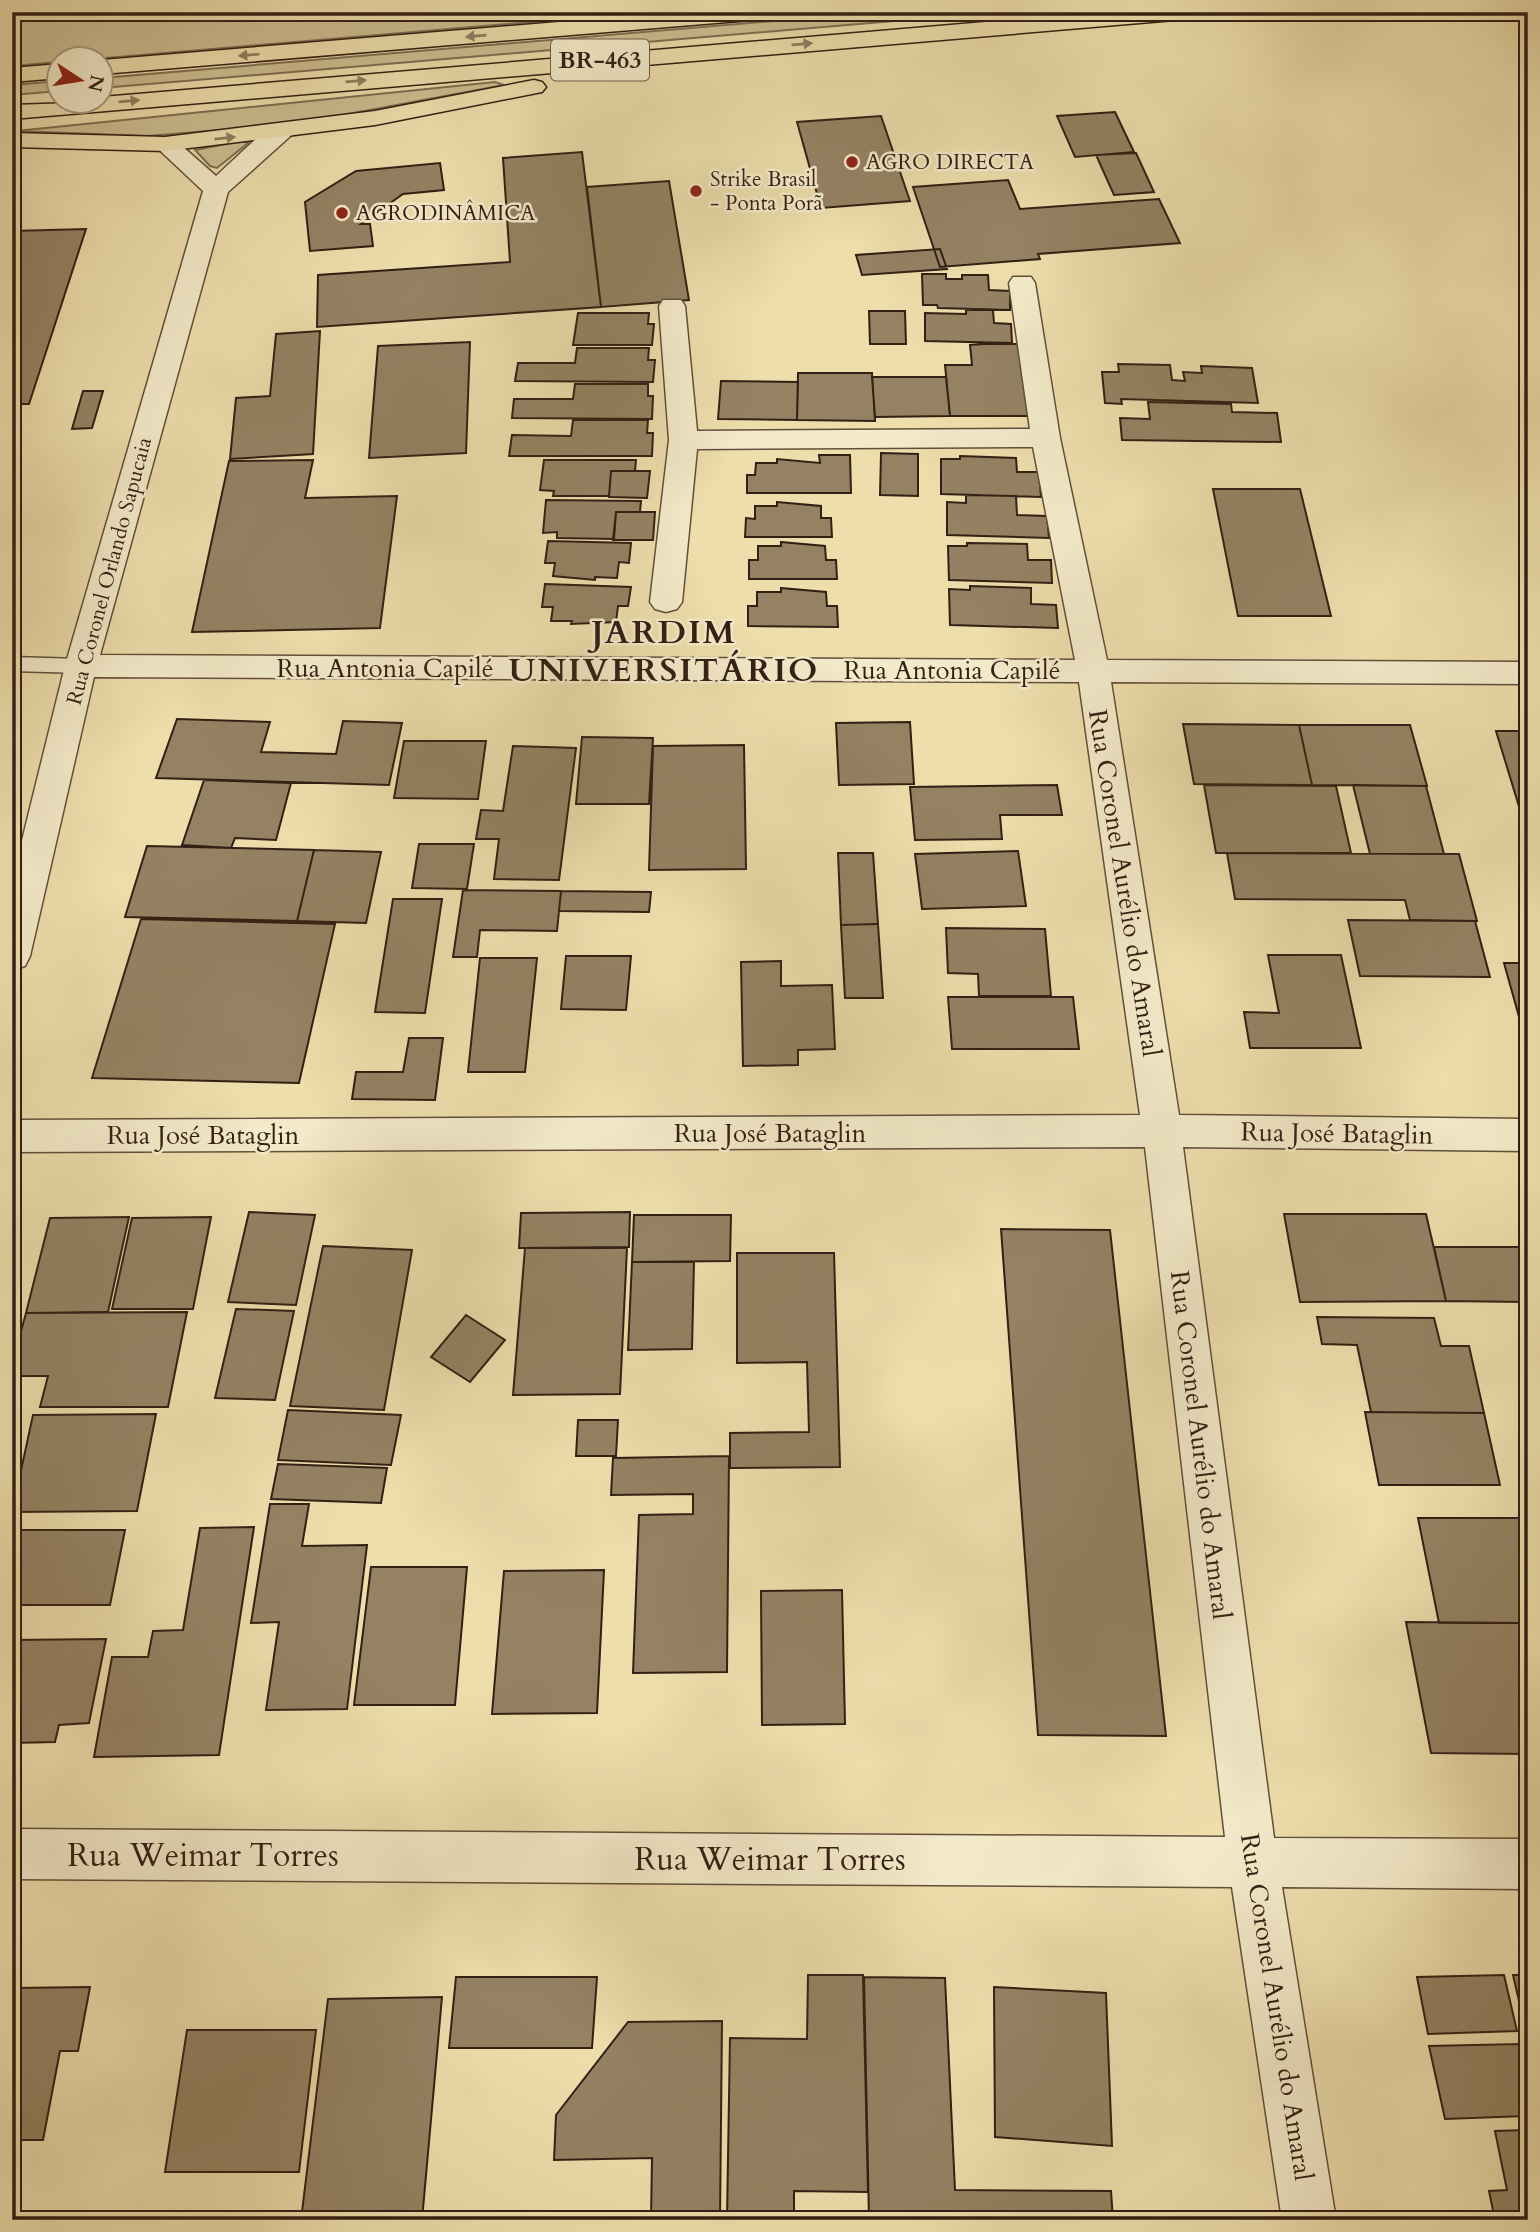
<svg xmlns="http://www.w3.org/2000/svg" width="1540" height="2232" viewBox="0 0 1540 2232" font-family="Cardo,serif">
	<rect width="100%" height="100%" fill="#eddeac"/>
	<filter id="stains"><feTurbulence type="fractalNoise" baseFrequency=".00286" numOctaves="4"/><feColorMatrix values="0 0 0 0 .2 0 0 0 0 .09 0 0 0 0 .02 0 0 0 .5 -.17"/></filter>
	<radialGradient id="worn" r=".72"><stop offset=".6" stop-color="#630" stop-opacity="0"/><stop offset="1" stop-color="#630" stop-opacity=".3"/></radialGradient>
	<path fill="#cdbe92" stroke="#806e53" stroke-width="2" d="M12 12H650L12 66Z
		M879 12H1000L102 88V78Z
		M59 81V91L12 95V85Z
		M495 82 504 85 316 120 255 127 148 136 16 131Z
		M242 141 248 143 217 168 210 166 195 150Z"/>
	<path fill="#948263" stroke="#331f14" stroke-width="2" d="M1115 112 1134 152 1075 157 1057 116Z
		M881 116 910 201 821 208 797 122Z
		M582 152 601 307 317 327 318 275 510 262 503 158Z
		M1136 153 1154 192 1114 195 1096 155Z
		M440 163 444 190 403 194 361 224H370L373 246 310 251 305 202 356 171Z
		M1008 180 1020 209 1159 199 1180 243 1038 254 1040 259 940 267 913 187Z
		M669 181 689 300 601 307 587 187Z
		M86 229 29 404H12V231Z
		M940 249 947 269 862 275 856 255Z
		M922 274H946V279H962V275H988L989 290 1010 291V310L938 308 937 305H923Z
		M966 310H993L994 323 1011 324 1012 343 925 341V313L966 314Z
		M869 311H905L906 344H870Z
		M578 313H649L648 324H654L652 345H573Z
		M320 331 313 454 230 459 236 398 270 396 276 334Z
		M470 342 466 453 369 458 378 346Z
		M983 344H1022L1032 416H950L945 365H972L970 345Z
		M577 348H649L648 360H655L653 382 515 381 518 363H575Z
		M1118 364 1170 365 1172 380 1185 381 1183 372 1202 373 1201 366 1252 368 1258 403 1121 399 1122 404 1105 403 1102 372H1119Z
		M798 373H872L875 421 797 420Z
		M872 377H946L950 416 875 417Z
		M721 381 798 382 797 420 718 419Z
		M575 384H648V396H653L652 419 512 418 514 399H573Z
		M83 391H103L92 428 72 429Z
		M1148 402 1231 404 1232 412 1277 413 1281 442 1122 440 1120 418 1150 419Z
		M573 420H648L647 433H653L652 456H509L512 435 571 436Z
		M881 453 918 454V496L880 495Z
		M819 455H850L851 493H747V475H755L756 463H777V459L820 463Z
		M960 456 1016 458 1017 472H1039L1041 497 941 494V459H960Z
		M313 460 305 498 397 496 380 628 192 632 229 461Z
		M544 460H636L635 471H611L609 496H553L554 491 540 490Z
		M611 471H650L647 498 609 497Z
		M1213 489H1300L1331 616H1238Z
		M966 495 1016 496 1017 515 1047 516 1049 538 947 535V502L966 503Z
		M546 500 641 501 640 512H616L614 539 557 538V532L543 533Z
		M777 502 821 506V518H831L832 537H745L746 518 755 519V506H777Z
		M616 512H655L653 540H613Z
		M548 541 631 543 629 563 619 562 617 578 595 577V580L553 576 555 563H545Z
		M781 542 825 546 826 560H836L837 579H749V560H758V546H781Z
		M967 543 1027 544 1028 560H1051L1052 583 949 580 948 546H967Z
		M545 584 631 587 628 606H618L616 622 571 624 572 621H551L553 607H542Z
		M970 586 1031 588V604L1056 605 1058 628 950 625 949 589 970 590Z
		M781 588 826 592 827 606H837L838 627 748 626V606H757V592H781Z
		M177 719 270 722 261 752 336 754 343 721 402 723 389 785 156 778Z
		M910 722 914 784 839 785 836 723Z
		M1183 724 1299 725 1312 785 1194 784Z
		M1299 725H1410L1427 786 1312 785Z
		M1496 731H1528V813H1521Z
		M582 737 653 738 649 804H576Z
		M404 741H486L478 799 394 798Z
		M744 745 746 869 649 870 653 746Z
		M513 746 576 748 559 880 494 879 499 839H476L481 810 503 811Z
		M204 780 291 783 276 840 235 838 231 848 182 845Z
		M1057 785 1062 815H1000L1002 839 915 840 910 787Z
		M1204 785 1336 786 1351 853H1216Z
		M1353 785 1426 786 1444 854H1370Z
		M419 844H474L467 889 412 888Z
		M147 846 314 850 297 921 125 917Z
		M314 850 381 852 366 923 297 921Z
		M1018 851 1026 906 922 909 915 854Z
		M838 853H873L878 924 841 925Z
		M1227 853 1459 854 1477 921 1410 920 1405 900 1235 899Z
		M463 890 561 891 557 931 480 930 477 957H453Z
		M561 891 651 892 649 912 559 911Z
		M393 899H442L425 1013 375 1012Z
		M141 919 335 924 299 1083 92 1078Z
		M1348 920 1475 921 1490 977 1360 976Z
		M878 924 883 998H845L841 925Z
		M946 928 1045 929 1051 996H979L978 974 948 973Z
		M1268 955H1341L1361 1048H1250L1244 1012 1279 1013Z
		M566 956H631L626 1010 561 1009Z
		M480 958H537L525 1072H468Z
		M781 961V986L832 985 835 1049 798 1050V1065L743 1066 741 962Z
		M1504 963H1528V1049Z
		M948 997H1073L1079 1049H952Z
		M409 1038H443L435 1100 352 1099 356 1072H403Z
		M249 1212 315 1215 296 1305 228 1302Z
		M630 1212 629 1247 519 1248 521 1213Z
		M1284 1214H1426L1446 1301 1300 1302Z
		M634 1215H731L730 1261 632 1262Z
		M129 1217 108 1312 26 1313 50 1218Z
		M211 1217 193 1309H112L132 1218Z
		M1001 1229 1110 1230 1166 1736 1038 1735Z
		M323 1246 412 1250 384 1410 290 1406Z
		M1434 1247H1528V1302L1446 1301Z
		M525 1248H627L620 1394 513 1395Z
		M737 1253H834L840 1467 730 1468V1433L809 1432 807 1362 737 1363Z
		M632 1262H694L692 1349 628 1350Z
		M236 1309 294 1311 275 1400 215 1398Z
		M187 1312 168 1407H40L48 1376H12V1364L26 1313Z
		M466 1315 505 1340 470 1382 431 1357Z
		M1317 1317 1434 1318 1441 1346H1469L1484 1413 1371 1412 1357 1345 1322 1344Z
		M288 1410 401 1415 391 1465 278 1460Z
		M1365 1412 1484 1413 1500 1485H1379Z
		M156 1414 137 1511 12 1512 33 1415Z
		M578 1420H618L616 1456H576Z
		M729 1456 727 1672 633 1673 639 1515 693 1514V1494L611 1495 613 1458Z
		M278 1464 387 1468 381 1503 271 1499Z
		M270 1504H309L302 1546 367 1545 347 1709 266 1710 279 1622 251 1623Z
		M1418 1518H1528V1623H1439Z
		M254 1527 219 1755 94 1757 112 1657H148L153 1631 183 1630 200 1528Z
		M15 1530H125L110 1605H12Z
		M371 1567H467L455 1705H354Z
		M604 1570 597 1713 492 1714 504 1571Z
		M842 1590 845 1724 762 1725 761 1591Z
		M1406 1622 1528 1623V1754L1431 1753Z
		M106 1639 89 1723 59 1725 55 1742 12 1743V1640Z
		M808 1975H863L868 2192 794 2191V2220H727L730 2038 807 2039Z
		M1504 1975 1517 2031 1428 2034 1417 1977Z
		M1513 1975H1528V2040Z
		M456 1977H597L592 2048H449Z
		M864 1977 945 1978 955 2190 1111 2191 1113 2220H869Z
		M90 1987 78 2051H60L43 2140H12V1988Z
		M994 1987 1106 1993 1112 2146 995 2137Z
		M442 1997 422 2220H301L328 1999Z
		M722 2021 720 2220H651L652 2158 554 2160 556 2115 628 2022Z
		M187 2030H316L299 2172H165Z
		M1521 2044 1528 2071V2116L1445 2119 1429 2046Z
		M1528 2130V2220H1495L1489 2191 1507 2190 1495 2131Z"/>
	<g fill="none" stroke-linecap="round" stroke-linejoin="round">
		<g stroke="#624f3a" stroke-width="3">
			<path id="lane" d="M12 657 81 659 91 666 81 673 12 671Z"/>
		</g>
		<g stroke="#624f3a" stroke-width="3">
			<path id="street" d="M284 124 293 126 296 131 228 192 100 655 1075 660 1033 447 697 449 682 602 677 609 666 612 655 609 650 602 669 440 659 306 663 300H681L685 306 697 431 1030 429 1009 283 1013 277H1031L1035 283 1060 438 1107 660 1528 662V684L1111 682 1179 1115 1528 1119V1151L1183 1147 1274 1838 1528 1839V1889L1282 1887 1336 2220H1282L1232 1887 12 1879V1829L1225 1837 1145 1147 12 1152V1120L1140 1115 1079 682 94 677 30 956 25 966 12 970V881L65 666 203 191 153 144 156 139H174L216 176 259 136Z"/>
		</g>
		<g stroke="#331f14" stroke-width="3">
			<path id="highway" d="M679 12H775L764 19 102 74V60Z
				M1104 12H1198L1187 19 12 119V105L102 102V97Z
				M60 64V78L12 82V68Z
				M534 80 542 82 546 87 542 92 375 125 165 151 12 147V133L165 137 375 111Z"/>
		</g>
		<use href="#lane" fill="#f3eac9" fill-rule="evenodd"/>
		<use href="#street" fill="#f3eac9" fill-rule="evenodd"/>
		<use href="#highway" fill="#eddeac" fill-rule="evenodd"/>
	</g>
	<defs><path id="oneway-solid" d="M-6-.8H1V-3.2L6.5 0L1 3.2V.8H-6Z" transform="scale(1.75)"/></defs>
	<g fill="#907e60">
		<use href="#oneway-solid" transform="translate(476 36) rotate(175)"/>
		<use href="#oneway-solid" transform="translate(802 44) rotate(-5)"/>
		<use href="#oneway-solid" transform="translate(249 55) rotate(175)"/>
		<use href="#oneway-solid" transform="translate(356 81) rotate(-5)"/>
		<use href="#oneway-solid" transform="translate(129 101) rotate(-5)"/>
		<use href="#oneway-solid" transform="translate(225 138) rotate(-6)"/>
	</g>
	<g fill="#8f2418" stroke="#f3eac9" stroke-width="2.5">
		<circle cx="852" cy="162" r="7"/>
		<circle cx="696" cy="191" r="7"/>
		<circle cx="342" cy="213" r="7"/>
	</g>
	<g text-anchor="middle" stroke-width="5" stroke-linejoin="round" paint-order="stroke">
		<g font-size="21" fill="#331f14" stroke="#f3eac9" text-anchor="start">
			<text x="866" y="169">AGRO DIRECTA</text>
			<text x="710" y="186">Strike Brasil<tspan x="710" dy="24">- Ponta Porã</tspan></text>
			<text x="356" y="220">AGRODINÂMICA</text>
		</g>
		<g font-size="21" fill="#331f14" stroke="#f3eac9">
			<text transform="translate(109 571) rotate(-75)" y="7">Rua Coronel Orlando Sapucaia</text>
		</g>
		<rect fill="#f3eac9" stroke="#6d5c4a" stroke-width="2" x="551" y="39.5" width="98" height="41" rx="5"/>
		<g font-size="24" font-weight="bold" fill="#331f14">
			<text x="600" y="68">BR-463</text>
		</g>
		<g font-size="26" fill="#331f14" stroke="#f3eac9">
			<text x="385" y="677">Rua Antonia Capilé</text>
			<text x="952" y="679">Rua Antonia Capilé</text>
			<text transform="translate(1125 883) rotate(81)" y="9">Rua Coronel Aurélio do Amaral</text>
			<text x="770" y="1142">Rua José Bataglin</text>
			<text transform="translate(1337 1133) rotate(1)" y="9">Rua José Bataglin</text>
			<text x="203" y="1144">Rua José Bataglin</text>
			<text transform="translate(1201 1445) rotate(83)" y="9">Rua Coronel Aurélio do Amaral</text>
			<text transform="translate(1277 2007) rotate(81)" y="9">Rua Coronel Aurélio do Amaral</text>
		</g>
		<g font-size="32" fill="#331f14" stroke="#f3eac9">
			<text x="203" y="1866">Rua Weimar Torres</text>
			<text x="770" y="1870">Rua Weimar Torres</text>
		</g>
		<g font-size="33" font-weight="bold" letter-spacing="2" fill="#331f14" stroke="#f3eac9">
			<text x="664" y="643">JARDIM<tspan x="664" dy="38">UNIVERSITÁRIO</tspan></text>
		</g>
	</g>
	<rect width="1540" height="2232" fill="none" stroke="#eddeac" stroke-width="42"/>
	<rect x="14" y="14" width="1512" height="2204" fill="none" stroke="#331f14" stroke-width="3.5"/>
	<rect x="21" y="21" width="1498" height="2190" fill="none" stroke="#331f14" stroke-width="2"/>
	<g transform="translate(80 80) rotate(102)"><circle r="33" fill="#f3eac9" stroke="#a69981" stroke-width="2"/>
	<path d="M0-5L12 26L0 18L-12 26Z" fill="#8f2418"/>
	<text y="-10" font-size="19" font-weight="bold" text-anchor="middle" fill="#331f14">N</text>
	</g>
	<rect width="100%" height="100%" filter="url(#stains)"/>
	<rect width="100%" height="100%" fill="url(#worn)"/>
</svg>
